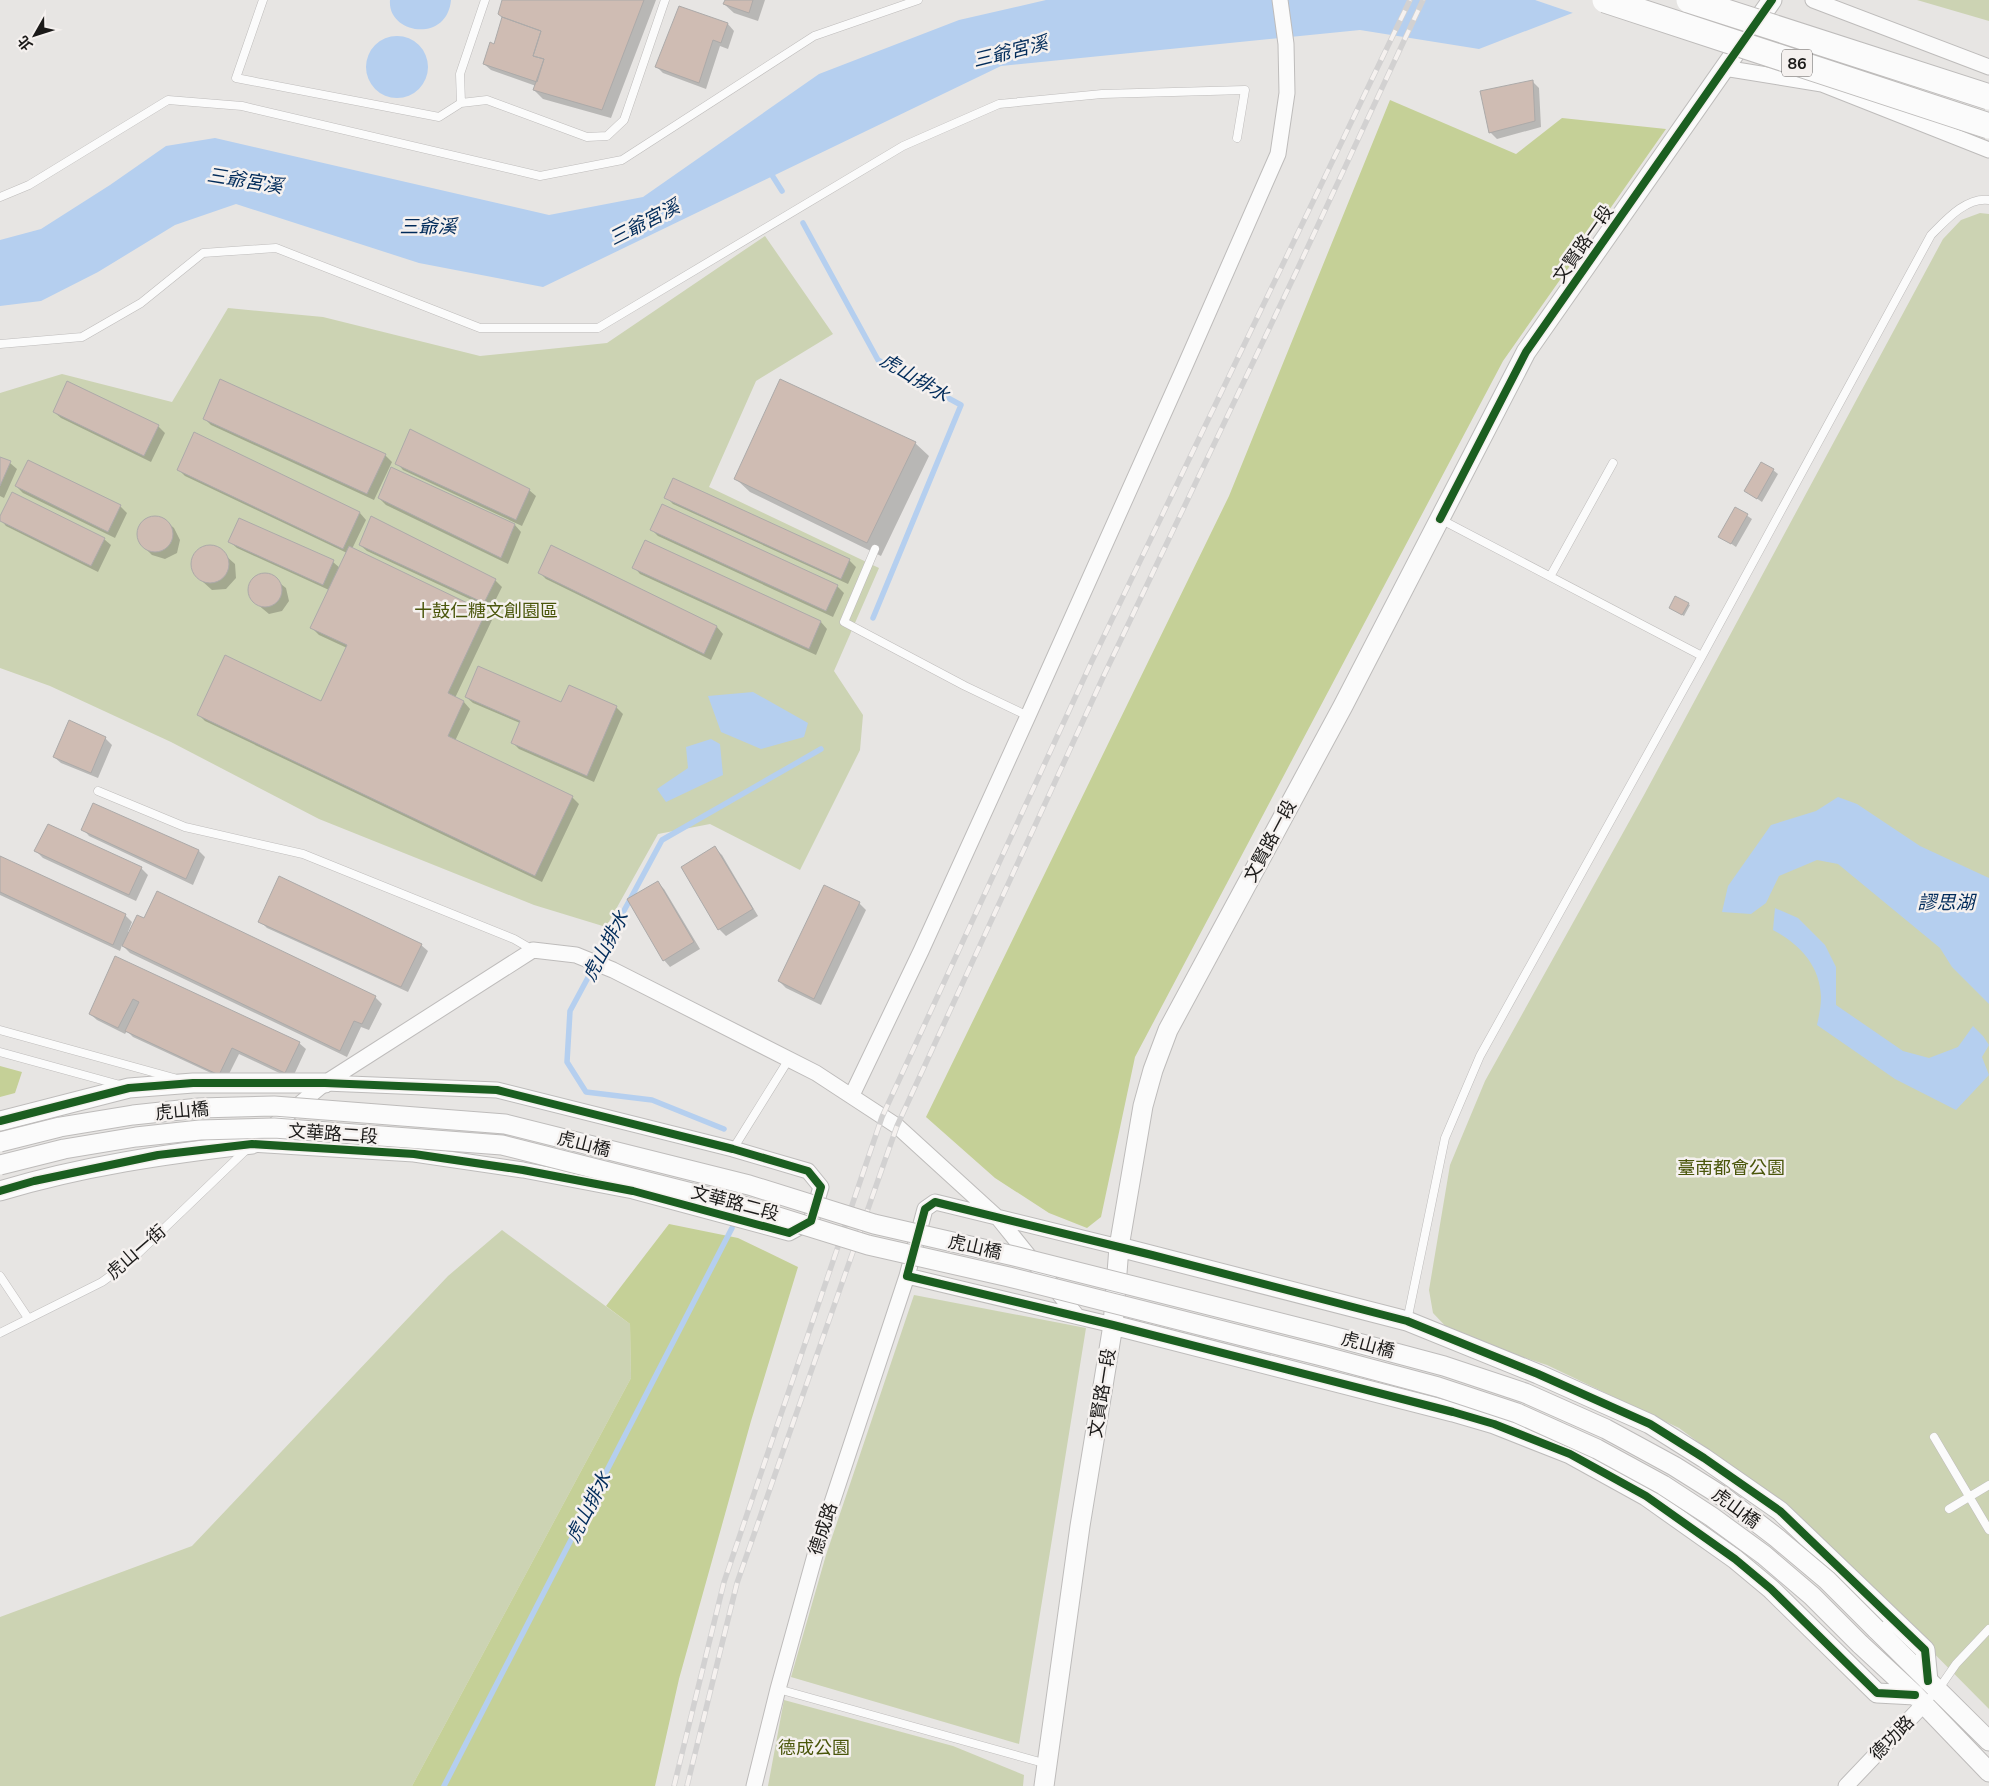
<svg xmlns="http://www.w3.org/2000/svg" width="1989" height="1786" viewBox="0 0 1989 1786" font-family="'Nunito Sans','Noto Sans TC',sans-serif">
	<rect width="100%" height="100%" fill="#e7e5e3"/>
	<path fill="#ccd3b3" d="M1917 0H1989V21Z
		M1980 213 1989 214V1709L1797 1515 1679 1428 1547 1365 1453 1334 1433 1313 1429 1290 1450 1165 1485 1081 1644 795 1943 239 1961 220Z
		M765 236 833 334 756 381 709 487 879 568 834 671 863 715 860 750 800 870 710 824 658 834 606 927 534 905 319 819 171 742 50 686 0 668V393L62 374 172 402 228 308 323 317 480 356 607 343Z
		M502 1230 630 1324 631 1378 412 1786H0V1617L192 1546 448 1276Z
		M914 1295 1086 1328 1019 1744 791 1677 826 1555Z
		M784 1700 953 1746 1024 1775 1023 1786H768Z"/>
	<path fill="#c5d097" d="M1390 100 1516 154 1562 118 1666 129 1503 361 1135 1057 1101 1217 1087 1228 1049 1213 995 1178 926 1117 1229 496Z
		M0 1066 22 1072 15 1093 0 1097Z
		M669 1224 738 1238 798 1267 751 1421 679 1679 655 1786H412L631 1378 630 1324 606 1306Z"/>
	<path fill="#b5cfef" d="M390 0H451C447 44 387 34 390 0Z
		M1046 0H1606L1479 49 1360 30 1001 66 543 287 419 263 236 204 175 225 98 272 41 301 0 306V240L41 229 110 185 166 146 215 138 549 215 643 197 819 74 959 20Z
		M366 67a31 31 0 1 1 62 0a31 31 0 1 1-62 0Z
		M753 692 808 723 804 737 761 749 721 732 708 696Z
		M711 739 720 744 723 775 666 802 657 789 688 768 686 747Z
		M1838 797 1857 804 1920 846 1989 878V1009V1004L1952 967 1940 948 1838 864 1817 860 1779 876 1766 903 1751 914 1722 912 1728 886 1771 825 1816 811Z
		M1775 908 1798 918 1825 945 1836 967V1005L1903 1051 1929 1058 1958 1047 1973 1026 1983 1036 1989 1045 1982 1057 1989 1075 1956 1110 1895 1079 1817 1025C1819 1016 1821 1006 1821 997 1820 965 1799 944 1773 930Z"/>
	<path fill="#e7e5e3" d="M1535 0H1609L1607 2 1576 14Z"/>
	<path fill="#0003" d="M504 0H656L611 118 543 99 534 90 536 86 491 70 484 64 494 45 504 18Z
		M726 0H765L758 21 734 13 724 4Z
		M680 7 728 24 734 31 728 49 720 46 706 89 663 73 656 66Z
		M1532 81 1539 88 1541 127 1497 139 1490 132Z
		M54 412 158 426 165 433 151 462 61 418Z
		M204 418 385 455 392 462 374 500 211 425Z
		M915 443 929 456 881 556 750 492 736 479Z
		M0 458 10 463 17 469 4 498 0 496Z
		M28 462 120 506 127 513 115 538 23 493 16 486Z
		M397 463 529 490 536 496 522 526 403 470Z
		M178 469 360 513 366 520 352 549 485 613 492 620 455 698 464 702 470 709 455 741 572 797 579 804 542 882 205 721 198 714 321 702 347 648 319 635 312 628 329 590 237 548 230 542 333 562 340 568 347 553 185 476Z
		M392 469 515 525 521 532 508 564 386 505 379 498Z
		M1773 470 1778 474 1762 502 1746 491Z
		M666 497 849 560 856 567 848 584 673 504Z
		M1736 508 1752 519 1736 547 1720 536Z
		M153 517 166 521 174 528 180 540 177 553 165 559 152 555 145 548 138 536 142 524Z
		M0 519 104 539 111 545 98 572 6 526Z
		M651 529 837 586 844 593 833 617 658 536Z
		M646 541 821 622 827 629 816 655 640 574 634 567Z
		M360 545 495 580 502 587 491 609 367 551Z
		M552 546 717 627 723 634 711 660 546 579 539 572Z
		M216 547 235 564 236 578 226 589 212 590 193 573V558L202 548Z
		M268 574 286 588 289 601 282 611 269 614 251 599 249 587 255 576Z
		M1688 604 1690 605 1684 616 1672 609Z
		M466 697 616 707 623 714 594 782 519 749 512 742 520 723 473 703Z
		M105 738 112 745 98 778 61 763 54 757Z
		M83 829 199 851 205 857 193 885 89 836Z
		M715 848 722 855 758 916 726 936 719 929Z
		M36 851 141 868 148 875 136 901 43 858Z
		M0 858 125 915 132 922 128 932 130 933 375 997 382 1004 369 1030 361 1027 347 1057 130 953 122 945 120 951 0 895Z
		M658 883 664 889 700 949 670 967 664 960Z
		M859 903 866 910 821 1005 786 988 779 981Z
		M260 921 421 945 428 951 408 992 267 928Z
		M116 958 299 1043 306 1049 292 1079 239 1054 226 1080 133 1037 127 1031 125 1034 97 1020 90 1014Z"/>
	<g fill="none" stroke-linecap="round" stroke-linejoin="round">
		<path stroke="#b5cfef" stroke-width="5.5" d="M770 172 782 191
			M803 223 878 360 961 405 873 618
			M724 1129 652 1100 586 1092 567 1062 570 1011 662 840 821 749
			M444 1786 732 1228"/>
	</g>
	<path fill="#cfbcb3" stroke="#acaaa9" d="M502 0H644L602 110 533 90 544 59 533 56 541 31 502 17 498 14Z
		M725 0H753L749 13 723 4Z
		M679 6 728 23 721 43 713 40 699 83 655 67Z
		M502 17 541 31 533 56 544 59 537 82 483 64 490 42 494 44Z
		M1533 80 1535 121 1489 133 1480 91Z
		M220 379 386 454 367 494 203 419Z
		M780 379 916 442 867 543 734 479Z
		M67 381 159 425 144 456 53 412Z
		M410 429 530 489 516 520 395 464Z
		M194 432 360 512 343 549 177 470Z
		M0 457 11 461 0 486Z
		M28 460 121 505 108 532 15 486Z
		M1761 462 1774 469 1757 499 1744 491Z
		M391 467 515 524 501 558 378 498Z
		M673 478 850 559 841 579 664 498Z
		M12 492 105 538 91 566 0 521V516Z
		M662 504 838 585 826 611 650 530Z
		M1735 507 1748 514 1731 544 1718 537Z
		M371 516 496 579 484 603 359 545Z
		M137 534a18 18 0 1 1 36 0a18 18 0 1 1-36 0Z
		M239 518 334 560 323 585 228 542Z
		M645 540 821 621 809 649 632 568Z
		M191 564a19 19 0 1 1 38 0a19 19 0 1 1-38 0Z
		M551 545 717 626 704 654 538 573Z
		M349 546 486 612 448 693 464 701 448 736 573 796 535 876 197 715 225 655 321 701 347 645 310 628Z
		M248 590a17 17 0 1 1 34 0a17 17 0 1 1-34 0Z
		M1675 596 1689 603 1682 615 1669 608Z
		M478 666 561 702 569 685 617 706 587 776 511 743 520 721 465 697Z
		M69 720 106 737 91 773 53 757Z
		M93 803 199 850 186 879 81 830Z
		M48 824 142 867 129 895 34 851Z
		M715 846 753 909 718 930 681 867Z
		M0 856 126 914 113 945 0 892Z
		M279 876 422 944 401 987 258 922Z
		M658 881 694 942 663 961 627 899Z
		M824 885 860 902 814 999 778 981Z
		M157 891 376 996 362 1024 354 1021 340 1051 122 946 137 915 144 918Z
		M115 956 300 1042 285 1073 232 1048 219 1075 125 1031 139 1002 133 999 118 1028 89 1014Z"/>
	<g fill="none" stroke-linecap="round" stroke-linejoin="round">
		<g stroke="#bebcbb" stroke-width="9">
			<path id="service" d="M263 0 236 78 439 117 461 103 487 100 587 137 607 136 624 120 665 0
				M461 103 460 74 485 0
				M0 197 29 185 168 100 242 106 540 176 622 160 814 36 918 0
				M0 344 82 337 141 303 203 253 276 248 480 328H598L903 146 999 104 1102 94 1245 90 1237 138
				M1440 519 1702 656
				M875 549 844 622 965 686 1028 716
				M1551 575 1613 463
				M98 791 185 827 303 854 514 939 533 950
				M0 1030 174 1078
				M0 1052 120 1085
				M733 1149 789 1059
				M0 1276 28 1318
				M1407 1321 1445 1138 1480 1056 1702 656 1931 235C1946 220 1966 197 1989 200
				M0 1333 102 1282 128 1263 247 1149
				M1934 1437 1989 1530
				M1949 1509 1989 1485
				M778 1689 1047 1764
				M1923 1704 1938 1690 1956 1664 1989 1629"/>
		</g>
		<g stroke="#bebcbb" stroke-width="17">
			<path id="minor" d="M1813 0 1989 67
				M1724 68 1822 84 1989 150
				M852 1095 921 951 1028 716 1184 368 1278 154 1287 93 1286 44 1280 0
				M266 1132 325 1083 533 950 576 955 613 970 816 1073 897 1126 999 1219 1077 1316
				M252 1144 414 1154 523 1170 633 1191 789 1233 811 1221 821 1187 808 1171 733 1149 497 1090 325 1083
				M1113 1325 907 1276 925 1209 935 1202 1119 1247
				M754 1786 778 1689 817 1548 907 1276
				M1846 1786 1923 1705"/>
		</g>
		<g stroke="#bebcbb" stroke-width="21">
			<path id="tertiary" d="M0 1121 129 1088 193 1083H325
				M0 1191C82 1166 167 1154 252 1144
				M1119 1247 1407 1321 1538 1374 1650 1424 1704 1458 1780 1511 1925 1650 1928 1681
				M1113 1325 1453 1412 1494 1424 1570 1454 1646 1496 1735 1559 1771 1589 1877 1693 1915 1695
				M1876 1629 1989 1741
				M1860 1644 1915 1695 1989 1772
				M1044 1786 1080 1526 1113 1325 1119 1247 1143 1106 1153 1070 1168 1030 1343 706 1526 352 1772 0"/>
		</g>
		<use href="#service" stroke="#fbfbfb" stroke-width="8"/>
		<use href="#minor" stroke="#fbfbfb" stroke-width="15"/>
		<use href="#tertiary" stroke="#fbfbfb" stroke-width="19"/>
		<g stroke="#d2d1d1" stroke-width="5.5">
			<path id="rail" d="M674 1786 724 1582 882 1117 1091 663 1410 0
				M687 1786 737 1583 897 1126 1105 673 1298 268 1423 0"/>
		</g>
		<use href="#rail" stroke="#f5f1ef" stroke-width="4" stroke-dasharray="11" stroke-linecap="butt"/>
		<g stroke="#bebcbb" stroke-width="21" stroke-linecap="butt">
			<path id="tertiary-bridge" d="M0 1142 60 1127 133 1115 199 1108 274 1106 505 1124 749 1185 874 1224 1014 1256 1328 1335 1444 1366 1525 1393 1606 1429 1674 1466 1725 1498 1777 1538 1827 1580 1876 1629
				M0 1165 64 1149 136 1137 200 1130 274 1128 502 1145 743 1206 868 1245 1009 1277 1322 1356 1438 1387 1517 1413 1597 1449 1663 1485 1712 1517 1764 1555 1812 1596 1860 1644"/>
		</g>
		<g stroke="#bebcbb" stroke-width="27" stroke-linecap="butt">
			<path id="trunk-bridge" d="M1605 0 1989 126
				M1689 0 1989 97"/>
		</g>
		<use href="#tertiary-bridge" stroke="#fbfbfb" stroke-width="19"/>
		<use href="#trunk-bridge" stroke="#fbfbfb" stroke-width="25"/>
		<g stroke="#f5f1ef" stroke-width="11">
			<path id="cycleway" d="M1440 519 1526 352 1772 0
				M0 1121 129 1088 193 1083H325L497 1090 733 1149 808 1171 821 1187 811 1221 789 1233 633 1191 523 1170 414 1154 252 1144 158 1155 34 1181 0 1191
				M1915 1695 1877 1693 1771 1589 1735 1559 1646 1496 1570 1454 1494 1424 1453 1412 1113 1325 907 1276 925 1209 935 1202 1152 1255 1407 1321 1538 1374 1650 1424 1704 1458 1780 1511 1925 1650 1928 1681"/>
		</g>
		<use href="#cycleway" stroke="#1b5e20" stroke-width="8"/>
	</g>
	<g text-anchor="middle" stroke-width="5" stroke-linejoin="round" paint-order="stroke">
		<rect fill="#f5f1ef" stroke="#5c5a59" stroke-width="1" x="1782" y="49.5" width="30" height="27" rx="4"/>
		<g font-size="16" font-weight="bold" fill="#1b1a19">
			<text x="1797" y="69">86</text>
		</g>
		<g font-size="18" fill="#1b1a19" stroke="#f5f1ef">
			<text transform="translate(1583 244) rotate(-55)" y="6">文賢路一段</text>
			<text transform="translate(1270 841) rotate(-62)" y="6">文賢路一段</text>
			<text transform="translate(182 1111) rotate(-5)" y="6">虎山橋</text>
			<text transform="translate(333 1134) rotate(4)" y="6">文華路二段</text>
			<text transform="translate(584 1144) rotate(14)" y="6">虎山橋</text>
			<text transform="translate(735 1203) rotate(15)" y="6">文華路二段</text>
			<text transform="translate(975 1247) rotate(13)" y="6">虎山橋</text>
			<text transform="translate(136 1252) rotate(-41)" y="6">虎山一街</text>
			<text transform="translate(1368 1345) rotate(15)" y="6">虎山橋</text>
			<text transform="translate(1102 1393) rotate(-81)" y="6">文賢路一段</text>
			<text transform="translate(1736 1508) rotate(36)" y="6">虎山橋</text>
			<text transform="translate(823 1529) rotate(-72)" y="6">德成路</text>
			<text transform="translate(1892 1738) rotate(-46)" y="6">德功路</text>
		</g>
		<g font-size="18" fill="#4a560b" stroke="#f5f1ef">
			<text x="486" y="617">十鼓仁糖文創園區</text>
			<text x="1731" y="1174">臺南都會公園</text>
			<text x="814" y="1754">德成公園</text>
		</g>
		<g font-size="19" font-style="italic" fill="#002b5a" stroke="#f5f1ef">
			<text transform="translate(1010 51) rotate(-14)" y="7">三爺宮溪</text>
			<text transform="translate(245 180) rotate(9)" y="7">三爺宮溪</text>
			<text transform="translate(644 222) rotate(-27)" y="7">三爺宮溪</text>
			<text x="428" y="233">三爺溪</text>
			<text transform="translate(915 377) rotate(31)" y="7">虎山排水</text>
			<text x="1946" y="909">謬思湖</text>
			<text transform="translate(605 946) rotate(-62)" y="7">虎山排水</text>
			<text transform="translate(588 1507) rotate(-63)" y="7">虎山排水</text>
		</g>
	</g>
	<g transform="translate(35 35) rotate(231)" stroke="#f5f1ef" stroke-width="4" paint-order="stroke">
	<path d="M0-4L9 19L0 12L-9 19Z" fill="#1b1a19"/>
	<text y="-8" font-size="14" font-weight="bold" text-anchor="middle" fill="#1b1a19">北</text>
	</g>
</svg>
